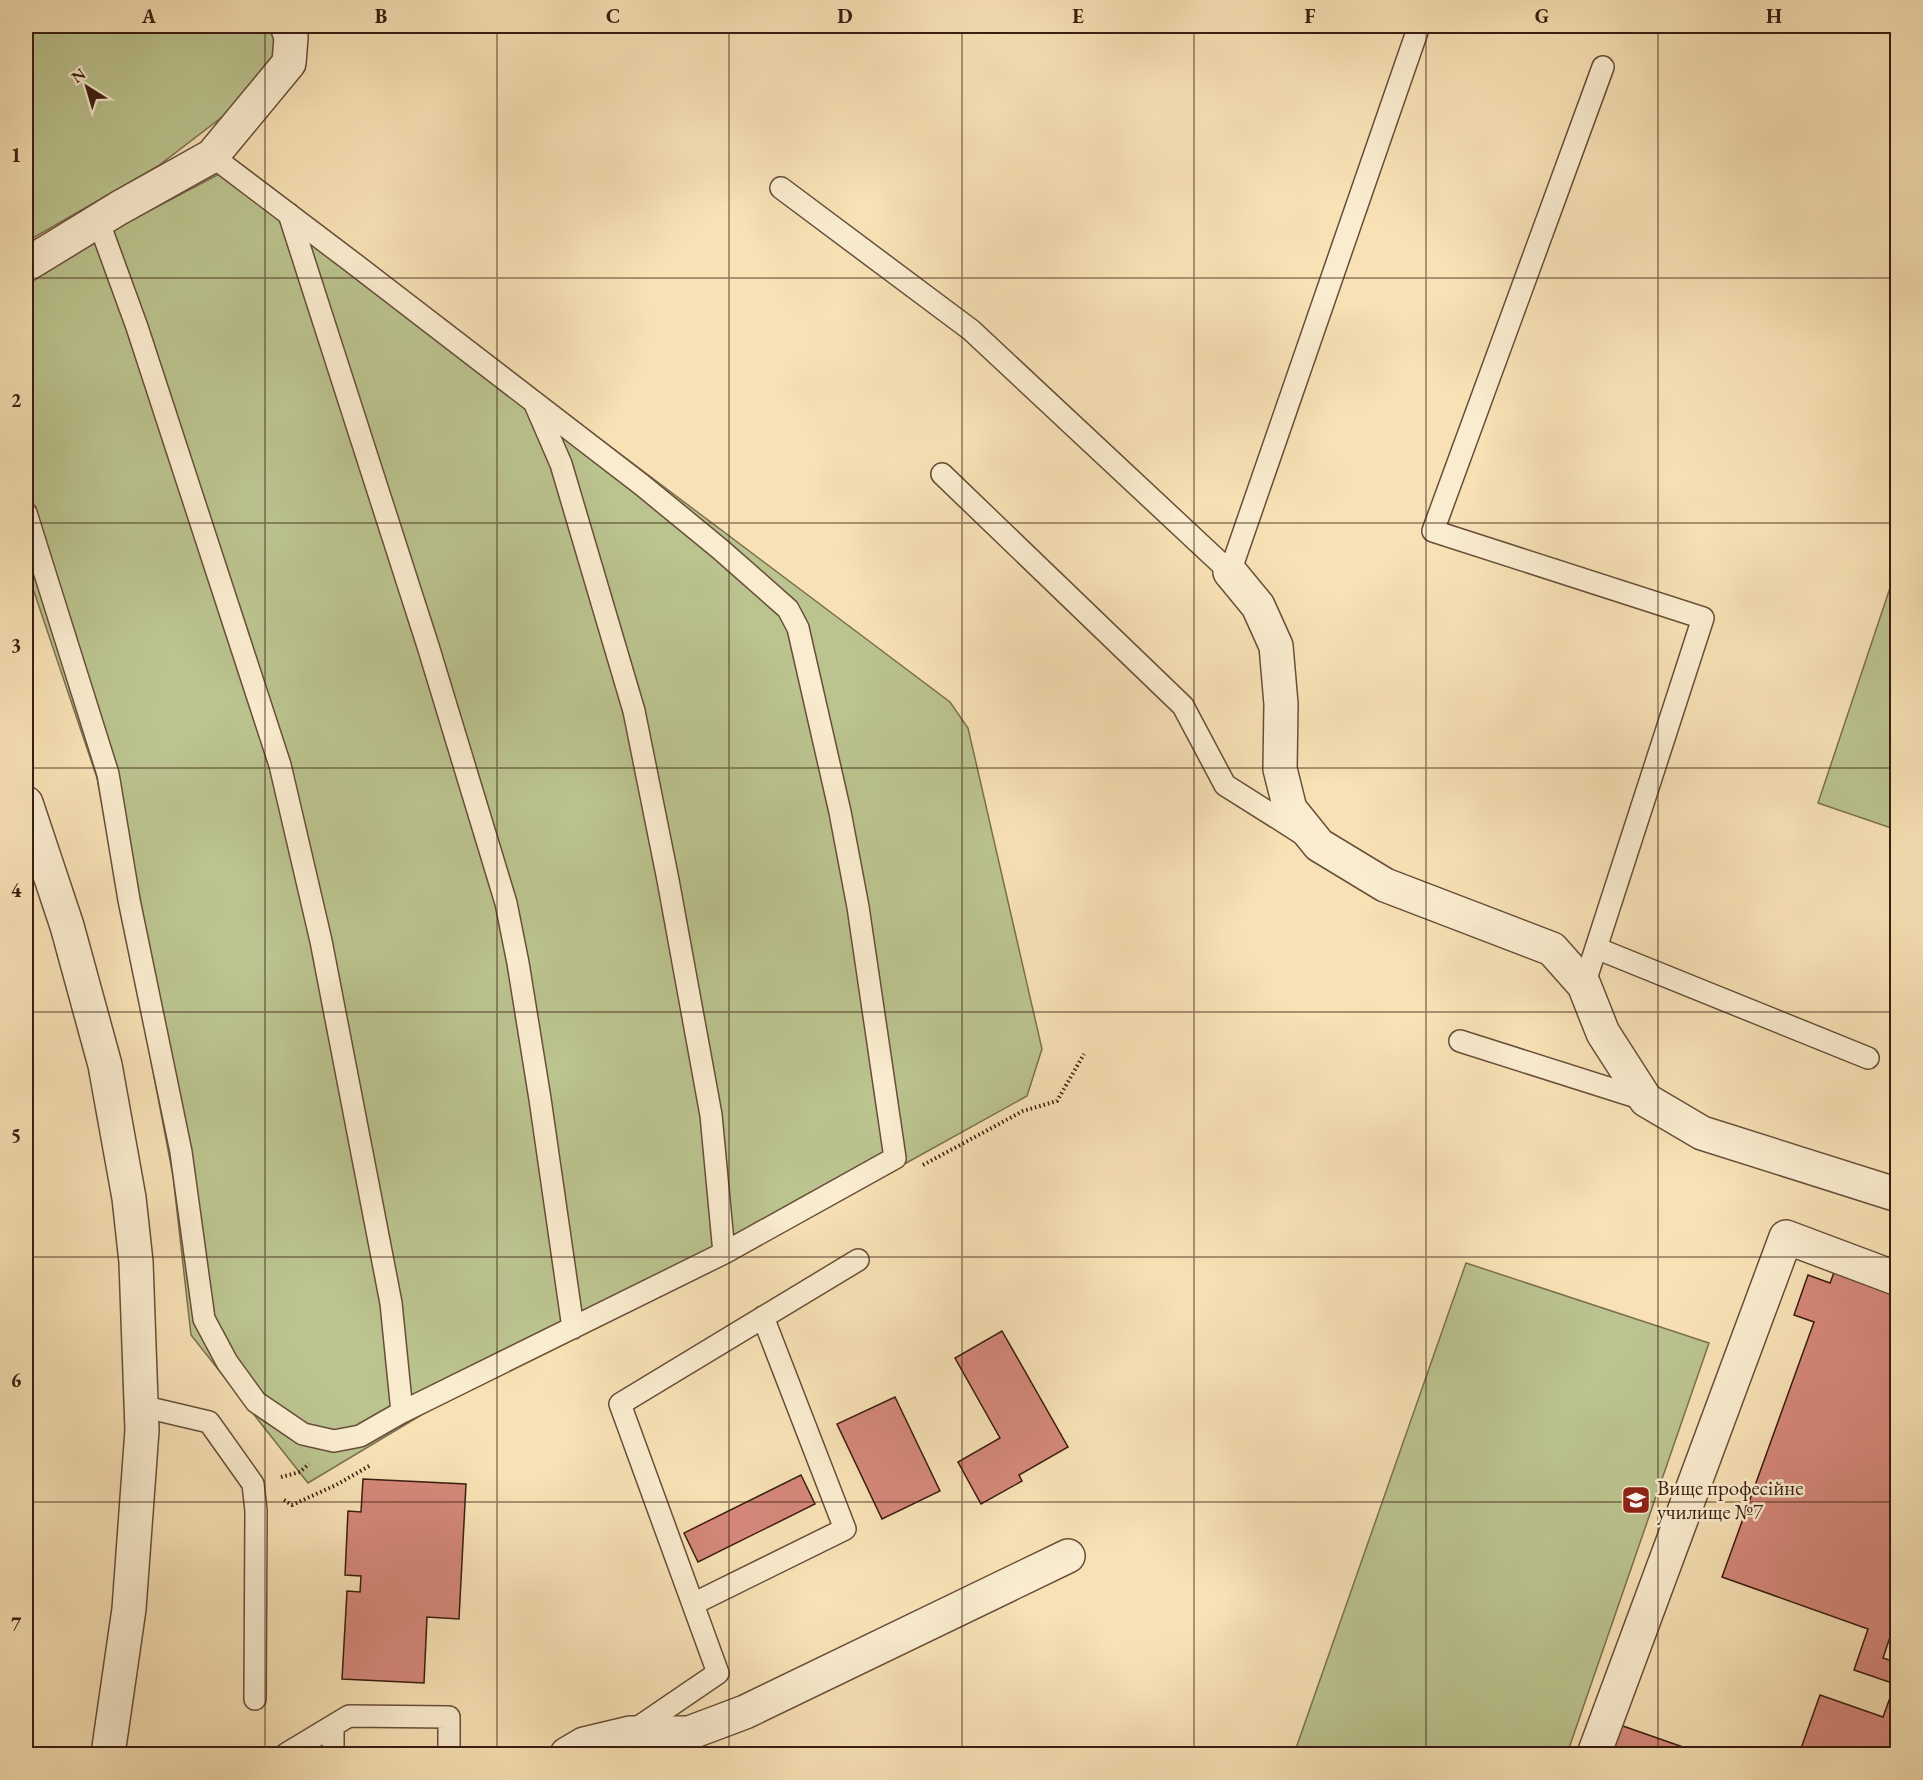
<svg xmlns="http://www.w3.org/2000/svg" width="1923" height="1780" viewBox="0 0 1923 1780" font-family="'EB Garamond',serif">
	<rect width="100%" height="100%" fill="#f7e1b5"/>
	<filter id="stains"><feTurbulence type="fractalNoise" baseFrequency=".00333" numOctaves="4"/><feColorMatrix values="0 0 0 0 .2 0 0 0 0 .09 0 0 0 0 .02 0 0 0 .5 -.17"/></filter>
	<radialGradient id="worn" r=".72"><stop offset=".6" stop-color="#630" stop-opacity="0"/><stop offset="1" stop-color="#630" stop-opacity=".3"/></radialGradient>
	<path fill="#bbc38e" stroke="#7a704f" stroke-width="1.5" d="M26 26H266L272 33 279 52 230 111 158 166 26 242Z
		M236 165 950 702 968 728 1042 1049 1027 1096 899 1167 448 1399 308 1483 191 1335 173 1176 97 778 26 568V281L81 247Z
		M1897 567V830L1818 803Z
		M1466 1263 1709 1343 1567 1754H1294Z"/>
	<path fill="#d5887a" stroke="#391d10" stroke-width="1.5" d="M1835 1270 1898 1292V1640L1890 1637 1883 1658 1898 1663V1754H1799L1820 1695 1883 1717 1895 1684 1854 1670 1868 1629 1722 1577 1814 1322 1794 1315 1808 1275 1830 1283Z
		M1002 1331 1068 1447 1019 1475 1022 1481 981 1504 958 1462 1000 1438 955 1358Z
		M895 1397 940 1491 882 1519 837 1424Z
		M801 1475 815 1504 698 1562 684 1533Z
		M363 1479 466 1484 459 1619 427 1617 424 1683 342 1679 347 1591 360 1592 361 1576 345 1575 348 1511 361 1512Z
		M1620 1725 1703 1754H1609Z"/>
	<g fill="none" stroke-linecap="round" stroke-linejoin="round">
		<g stroke="#684e39" stroke-width="24">
			<path id="lane" d="M781 188 971 330 1230 572 1419 26
				M289 214 428 646 506 903 518 963 540 1099 573 1328
				M98 220 137 327 280 765 321 941 391 1303 402 1412
				M535 404 561 464 634 711 668 880 711 1115 724 1253
				M942 474 1183 706 1225 785 1301 833
				M26 513 108 774 129 900 181 1152 204 1319 227 1362 256 1402 303 1434 334 1441 360 1436 402 1412 724 1253 895 1158 858 907 840 812 798 628 788 609 720 549 642 485 352 262 212 156
				M1596 948 1868 1058
				M1584 985 1703 618 1433 531 1603 67
				M1460 1041 1646 1100
				M141 1406 209 1422 253 1484 256 1511 255 1699
				M693 1604 845 1529 763 1317
				M286 1754 349 1716 449 1717V1754
				M333 1754V1726
				M644 1754 630 1733 718 1673 620 1404 858 1260"/>
		</g>
		<g stroke="#684e39" stroke-width="36">
			<path id="street" d="M26 265 119 208 212 156 289 63 291 37 287 26
				M1230 572 1258 606 1276 646 1281 704 1280 769 1290 809 1319 845 1385 885 1552 949 1584 985 1603 1033 1646 1100 1702 1133 1898 1195
				M26 803 67 926 105 1065 129 1198 136 1262 142 1430 129 1609 108 1754
				M567 1754 584 1744 630 1733H689L745 1712 1068 1556
				M1594 1754 1786 1237 1898 1279"/>
		</g>
		<path stroke="#391d10" stroke-width="4" stroke-dasharray="1.5 3" stroke-linecap="butt" d="M923 1165 1023 1111 1057 1101 1084 1054
			M281 1477 300 1472 309 1464
			M284 1500 292 1505 336 1485 371 1465"/>
		<use href="#lane" stroke="#faeccf" stroke-width="21"/>
		<use href="#street" stroke="#faeccf" stroke-width="33"/>
	</g>
	<path fill="none" stroke="#391d10" stroke-width="1.5" stroke-opacity="0.55" d="M265 26V1754M497 26V1754M729 26V1754M962 26V1754M1194 26V1754M1426 26V1754M1658 26V1754M26 278H1898M26 523H1898M26 768H1898M26 1012H1898M26 1257H1898M26 1502H1898"/>
	<defs>
		<g id="university-square" transform="scale(1.5)"><rect x="-9" y="-9" width="18" height="18" rx="4" fill="#8f2418" stroke="#faeccf"/><path d="M0-5L7-2L0 1L-7-2ZM-4 1L0 2.5L4 1V4Q0 6-4 4Z" fill="#fff"/></g>
	</defs>
	<g fill-rule="evenodd">
		<use href="#university-square" x="1636" y="1500"/>
	</g>
	<g text-anchor="middle" stroke-width="5" stroke-linejoin="round" paint-order="stroke">
		<g font-size="21" fill="#391d10" stroke="#faeccf" text-anchor="start">
			<text x="1657" y="1495">Вище професійне<tspan x="1657" dy="24">училище №7</tspan></text>
		</g>
	</g>
	<rect width="1923" height="1780" fill="none" stroke="#f7e1b5" stroke-width="66"/>
	<g transform="translate(87 87) rotate(323)" stroke="#faeccf" stroke-width="4.5" paint-order="stroke">
	<path d="M0-4.5L10 22L0 15L-10 22Z" fill="#391d10"/>
	<text y="-9" font-size="16" font-weight="bold" text-anchor="middle" fill="#391d10">N</text>
	</g>
	<rect x="33" y="33" width="1857" height="1714" fill="none" stroke="#391d10" stroke-width="2"/>
	<g font-size="20" text-anchor="middle" font-weight="bold" fill="#391d10">
		<text x="149" y="23">A</text>
		<text x="381" y="23">B</text>
		<text x="613" y="23">C</text>
		<text x="845" y="23">D</text>
		<text x="1078" y="23">E</text>
		<text x="1310" y="23">F</text>
		<text x="1542" y="23">G</text>
		<text x="1774" y="23">H</text>
		<text x="16" y="162">1</text>
		<text x="16" y="407">2</text>
		<text x="16" y="652">3</text>
		<text x="16" y="897">4</text>
		<text x="16" y="1142">5</text>
		<text x="16" y="1387">6</text>
		<text x="16" y="1631">7</text>
	</g>
	<rect width="100%" height="100%" filter="url(#stains)"/>
	<rect width="100%" height="100%" fill="url(#worn)"/>
</svg>
